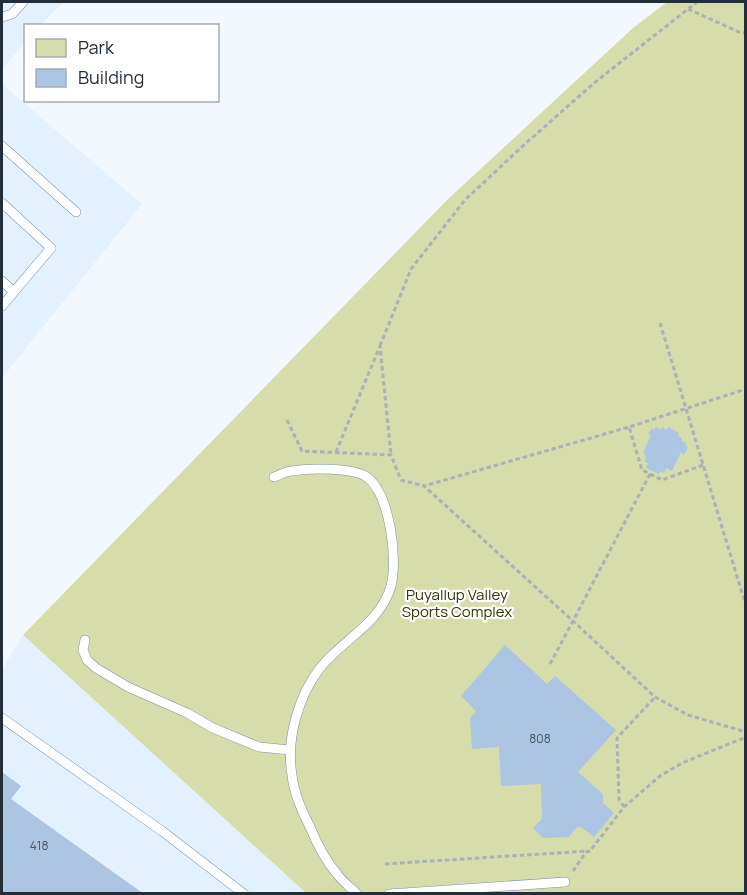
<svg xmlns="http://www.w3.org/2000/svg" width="747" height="895" viewBox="0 0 747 895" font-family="Manrope,sans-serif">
	<rect width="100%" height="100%" fill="#f3f8fe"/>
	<path fill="#e3f0fe" d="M2 2H63L41 25 26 26 25 43 2 69Z
		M2 84 142 204 2 378Z
		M23 635 306 893H2V669Z"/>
	<path fill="#d6dcaa" d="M667 2H745V893H306L23 635 448 199 633 28Z"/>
	<path fill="#acc5e2" d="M656 427 661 430 662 427 667 430 668 427 679 433 678 436 682 438 681 441 686 443 685 446 688 447 684 455 681 452 672 471 666 468 664 473 660 471 659 474 646 468 648 463 645 462 646 455 643 453 651 435 648 434 652 428 654 430Z
		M505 645 547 684 555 676 616 730 578 772 603 794V803L614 813 594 837 581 827 576 828 569 837 543 838 533 828 542 819 541 784 501 786 499 747 472 749 470 718 476 711 461 696Z
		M2 772 21 786 11 799 144 894H2Z"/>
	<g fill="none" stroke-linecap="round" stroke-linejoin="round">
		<g stroke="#7a93ae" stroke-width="10">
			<path id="service" d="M2 17 12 14 23 2
				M2 146 76 212
				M2 203 51 248 2 306
				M2 281 14 292
				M274 477C280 475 286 471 292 471 309 468 355 467 368 478 390 496 398 559 391 586 380 624 343 639 320 668 298 697 286 739 292 775 294 794 302 811 310 827 317 844 325 860 337 874 342 881 350 887 357 894
				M85 640 83 650 87 660 96 668 128 687 187 713 213 728 259 747 290 750
				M2 718 162 831 244 894
				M389 894 565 882"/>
		</g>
		<path stroke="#aab1b9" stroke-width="3" stroke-dasharray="4.5 3" stroke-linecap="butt" d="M688 9 739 32 746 33
			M660 323 746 606
			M380 346 411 269 465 200 525 144 594 83 697 2
			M287 420 302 451 391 455 401 480 424 486
			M336 452 380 346 391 455
			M703 465 662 480 642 470 629 427 746 389
			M650 474 573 621 655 697 688 715 746 732
			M550 664 573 621 424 486 629 427
			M624 807 619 799 617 738 655 697
			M385 864 588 851
			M573 871 586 852 590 851 624 807 660 776 682 763 746 737"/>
		<use href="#service" stroke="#fff" stroke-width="9"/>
	</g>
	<g text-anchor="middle" stroke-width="4.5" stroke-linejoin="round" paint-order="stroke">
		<g font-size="12" fill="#465463">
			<text x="540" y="743">808</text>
			<text x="39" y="850">418</text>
		</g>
		<g font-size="15" fill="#323501" stroke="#fff">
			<text x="457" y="600">Puyallup Valley<tspan x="457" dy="17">Sports Complex</tspan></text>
		</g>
	</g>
	<rect width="747" height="895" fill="none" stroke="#242e39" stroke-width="6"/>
	<rect x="24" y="24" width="195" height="78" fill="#ffffff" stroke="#a7abb0" stroke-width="1.5"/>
	<rect x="36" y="39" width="30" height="18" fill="#d6dcaa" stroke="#a7abb0" stroke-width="1.5"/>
	<text x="78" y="54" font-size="18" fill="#242e39">Park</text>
	<rect x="36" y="69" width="30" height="18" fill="#acc5e2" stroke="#a7abb0" stroke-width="1.5"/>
	<text x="78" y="84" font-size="18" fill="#242e39">Building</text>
</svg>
